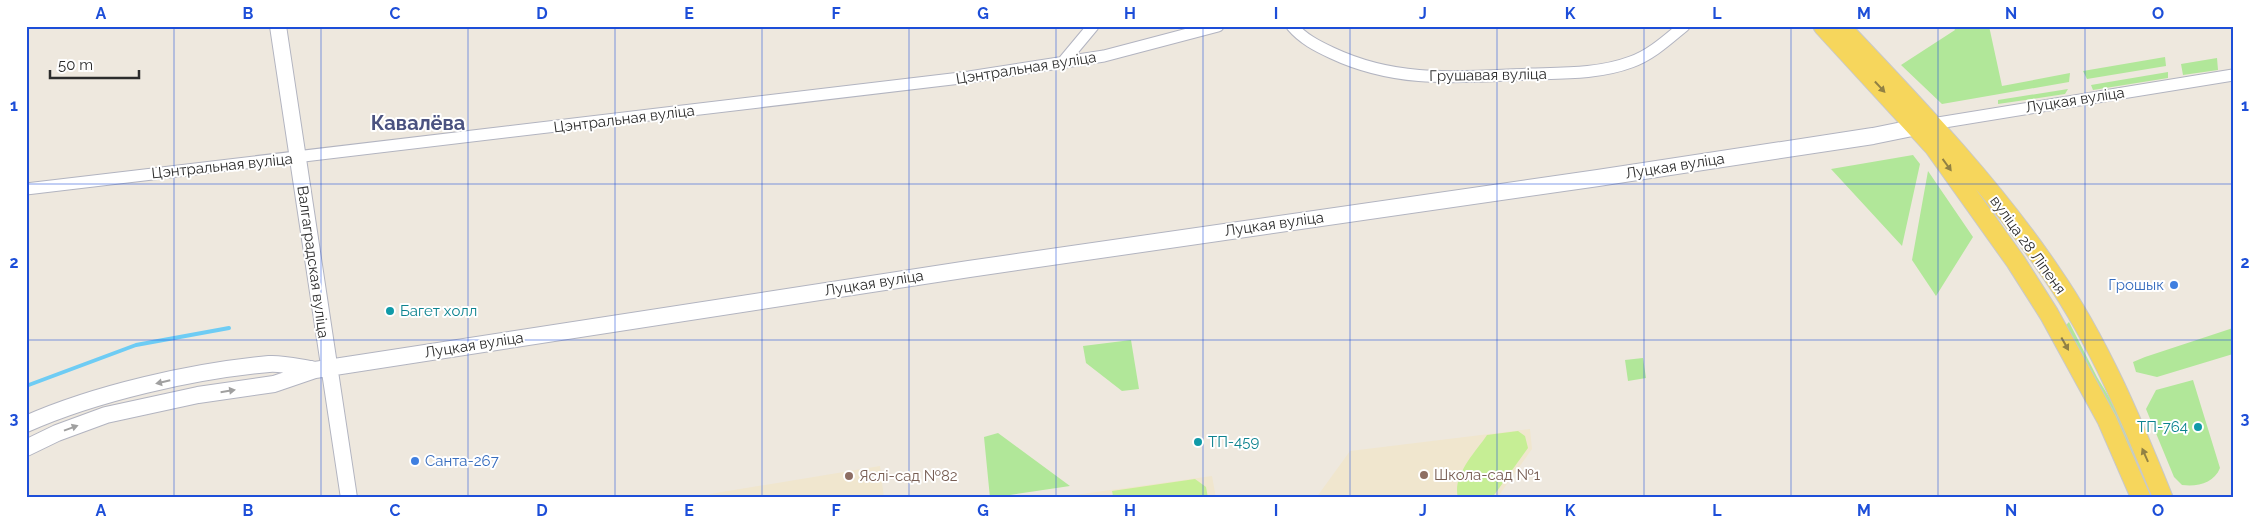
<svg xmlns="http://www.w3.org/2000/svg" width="2259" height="524" viewBox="0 0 2259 524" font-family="Raleway,sans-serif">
	<rect width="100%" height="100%" fill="#eee8de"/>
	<path fill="#f0e6ce" d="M1530 429 1532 449 1497 498H1316L1350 451Z
		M880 466 884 498H707L710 494Z
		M1212 476 1216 498H1053Z"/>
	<path fill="#b1e799" d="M1953 26H1989L2002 86 2070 73 2069 82 1942 104 1901 65 1955 30Z
		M2165 57 2166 66 2087 79 2083 71Z
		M2217 58 2218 70 2183 75 2181 64Z
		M2168 72V78L2093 90 2091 85Z
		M2068 89 2065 94 1998 104V100Z
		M1913 155 1920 164 1902 246 1831 169Z
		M1928 171 1973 237 1936 296 1912 260Z
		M2069 322 2097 377 2118 412 2155 498H2150L2111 412 2066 325Z
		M2233 328V354L2157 377 2136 372 2133 362 2145 357Z
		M1131 340 1139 389 1122 391 1086 363 1083 346Z
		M1643 358 1646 378 1628 381 1625 360Z
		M2193 380 2220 468C2214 483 2198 487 2182 485L2174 477 2146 409 2156 390Z
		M998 433 1070 486 990 498 984 437Z"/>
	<path fill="#c6ee95" d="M1518 431 1525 436 1528 448 1492 498H1458C1452 475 1475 453 1487 435Z
		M1195 479 1206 487 1208 498H1117L1118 495 1113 496 1112 491Z"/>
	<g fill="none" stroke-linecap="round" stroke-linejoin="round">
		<path stroke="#6eccf4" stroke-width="4" d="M26 386 136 345 229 328"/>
		<g stroke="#b2b4c0" stroke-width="13">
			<path id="street" d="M1292 26C1303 39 1317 46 1332 53 1398 84 1459 77 1530 74 1563 73 1599 74 1631 62 1651 55 1667 40 1684 26
				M1063 62 1093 26
				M1932 124 2233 75
				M26 189 969 77 1104 56 1218 26"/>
		</g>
		<g stroke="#b2b4c0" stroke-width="18">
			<path id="secondary" d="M278 26 349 498
				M26 424C96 393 193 371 269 364 282 363 298 367 311 369
				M26 448 57 433 106 415 198 395 274 384 315 370 969 269 1598 178 1873 136 1927 125"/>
		</g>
		<g stroke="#c8c8c8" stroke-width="21">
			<path id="primary" d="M1823 26 1934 147 2016 262 2049 314 2107 420 2141 498
				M1840 26C1913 103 1993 186 2052 274 2099 342 2132 421 2163 498"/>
		</g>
		<use href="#street" stroke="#fff" stroke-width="11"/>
		<use href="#secondary" stroke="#fff" stroke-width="16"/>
		<use href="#primary" stroke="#f6d65c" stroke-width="19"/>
	</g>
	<defs><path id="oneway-solid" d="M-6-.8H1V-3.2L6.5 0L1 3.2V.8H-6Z" transform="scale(1.25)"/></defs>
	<g fill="#918144">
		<use href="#oneway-solid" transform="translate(1880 87) rotate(47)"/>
		<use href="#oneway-solid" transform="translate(1947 165) rotate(54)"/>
		<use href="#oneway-solid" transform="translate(2065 344) rotate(61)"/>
		<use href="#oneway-solid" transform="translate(2145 455) rotate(-114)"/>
	</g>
	<g fill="#a0a0a0">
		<use href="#oneway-solid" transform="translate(163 382) rotate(167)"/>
		<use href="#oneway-solid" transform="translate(228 391) rotate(-9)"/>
		<use href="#oneway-solid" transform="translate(71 428) rotate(-20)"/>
	</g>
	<path fill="none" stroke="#1d4ed8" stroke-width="1" stroke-opacity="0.55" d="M174 26V498M321 26V498M468 26V498M615 26V498M762 26V498M909 26V498M1056 26V498M1203 26V498M1350 26V498M1497 26V498M1644 26V498M1791 26V498M1938 26V498M2085 26V498M26 184H2233M26 340H2233"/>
	<g fill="#3f7fe0" stroke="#fff" stroke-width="2">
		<circle cx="2174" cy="285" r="5"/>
		<circle cx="415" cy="461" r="5"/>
	</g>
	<g fill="#0f9aa8" stroke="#fff" stroke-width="2">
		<circle cx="390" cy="311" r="5"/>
		<circle cx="2198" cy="427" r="5"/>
		<circle cx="1198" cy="442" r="5"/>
	</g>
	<g fill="#8d6e63" stroke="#fff" stroke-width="2">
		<circle cx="1424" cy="475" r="5"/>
		<circle cx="849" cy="476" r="5"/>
	</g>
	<g text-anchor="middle" stroke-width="4" stroke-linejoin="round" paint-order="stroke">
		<g font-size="15" fill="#2c2c2c" stroke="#fff">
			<text transform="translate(1026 68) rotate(-9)" y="5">Цэнтральная вуліца</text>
			<text transform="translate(1488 75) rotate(-1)" y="5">Грушавая вуліца</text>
			<text transform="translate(2075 100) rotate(-9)" y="5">Луцкая вуліца</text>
			<text transform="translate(624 119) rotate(-7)" y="5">Цэнтральная вуліца</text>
			<text transform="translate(222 166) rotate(-6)" y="5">Цэнтральная вуліца</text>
			<text transform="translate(1675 166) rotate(-9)" y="5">Луцкая вуліца</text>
			<text transform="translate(1274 224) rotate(-8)" y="5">Луцкая вуліца</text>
			<text transform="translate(2028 245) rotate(54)" y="5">вуліца 28 Ліпеня</text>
			<text transform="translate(313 262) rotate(82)" y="5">Валгаградская вуліца</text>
			<text transform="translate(874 283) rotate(-9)" y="5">Луцкая вуліца</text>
			<text transform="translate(474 345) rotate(-9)" y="5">Луцкая вуліца</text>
		</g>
		<g font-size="15" fill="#366cbe" stroke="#fff" text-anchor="end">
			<text x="2164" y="290">Грошык</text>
			<text x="425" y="466" text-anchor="start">Санта-267</text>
		</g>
		<g font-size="15" fill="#0d838f" stroke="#fff" text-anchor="start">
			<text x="400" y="316">Багет холл</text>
			<text x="2188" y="432" text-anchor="end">ТП-764</text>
			<text x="1208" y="447">ТП-459</text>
		</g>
		<g font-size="15" fill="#785e54" stroke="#fff" text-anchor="start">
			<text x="1434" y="480">Школа-сад №1</text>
			<text x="859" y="481">Яслі-сад №82</text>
		</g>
		<g font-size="20" font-weight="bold" fill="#4a5280" stroke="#fff">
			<text x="418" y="130">Кавалёва</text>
		</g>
	</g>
	<rect width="2259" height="524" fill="none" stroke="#ffffff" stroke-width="55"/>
	<path d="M50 70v8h89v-8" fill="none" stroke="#2c2c2c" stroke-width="2.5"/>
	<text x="58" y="70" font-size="15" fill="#2c2c2c" stroke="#ffffff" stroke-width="4" paint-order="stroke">50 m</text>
	<rect x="28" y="28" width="2204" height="468" fill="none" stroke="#1d4ed8" stroke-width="2"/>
	<g font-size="16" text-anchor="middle" font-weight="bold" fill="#1d4ed8">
		<text x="101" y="19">A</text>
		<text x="248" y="19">B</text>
		<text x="395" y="19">C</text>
		<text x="542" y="19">D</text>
		<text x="689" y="19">E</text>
		<text x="836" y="19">F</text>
		<text x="983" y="19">G</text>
		<text x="1130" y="19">H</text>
		<text x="1276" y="19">I</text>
		<text x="1423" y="19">J</text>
		<text x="1570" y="19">K</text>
		<text x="1717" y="19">L</text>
		<text x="1864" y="19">M</text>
		<text x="2011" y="19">N</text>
		<text x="2158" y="19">O</text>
		<text x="14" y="111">1</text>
		<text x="2245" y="111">1</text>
		<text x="14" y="268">2</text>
		<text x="2245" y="268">2</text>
		<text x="14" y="424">3</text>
		<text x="2245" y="424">3</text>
		<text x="101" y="516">A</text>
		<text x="248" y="516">B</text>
		<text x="395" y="516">C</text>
		<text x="542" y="516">D</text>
		<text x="689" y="516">E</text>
		<text x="836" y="516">F</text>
		<text x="983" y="516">G</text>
		<text x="1130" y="516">H</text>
		<text x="1276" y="516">I</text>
		<text x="1423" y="516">J</text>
		<text x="1570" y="516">K</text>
		<text x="1717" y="516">L</text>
		<text x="1864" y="516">M</text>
		<text x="2011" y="516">N</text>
		<text x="2158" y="516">O</text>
	</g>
</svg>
